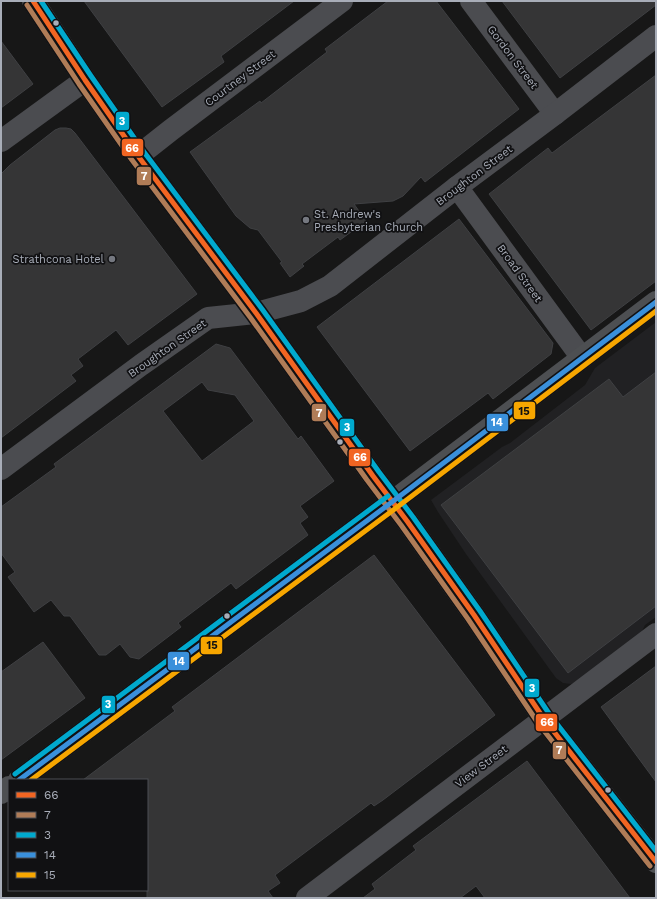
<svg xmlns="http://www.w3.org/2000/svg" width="657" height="899" viewBox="0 0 657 899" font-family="'Work Sans',sans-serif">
<rect width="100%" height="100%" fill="#171717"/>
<path fill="#212123" d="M656 322V617L645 625 640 635 579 681 571 684 563 683 556 678 466 554 438 512 431 500 502 447 510 443 585 385 595 368Z"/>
<g fill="#353536" stroke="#3f4043" fill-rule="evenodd">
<path d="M84 1H294L221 56 224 62 162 107Z"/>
<path d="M388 1H436L519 109 425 182 421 177 403 196 393 201 354 204 366 221 340 240 338 237 302 264 304 266 290 277 280 263 282 262 258 230 250 228 236 216 190 152 260 101 261 103 327 52 325 49Z"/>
<path d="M502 1H656V5L560 78Z"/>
<path d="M1 41 33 84 1 108Z"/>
<path d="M656 75V281L591 330 489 194 548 148 552 153Z"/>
<path d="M60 128H66L71 129 75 133 197 294 128 345 116 330 78 359 83 366 71 375 76 381 1 438V174L10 165 55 130Z"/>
<path d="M459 219 553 343 551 354 493 399 488 393 410 451 317 327Z"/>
<path d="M216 344 230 348 298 439 301 436 334 481 300 506 308 517 300 523 308 535 236 589 231 583 178 623 181 627 139 659 130 657 120 644 106 655H99L70 616H64L51 600 34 612 8 577 15 572 1 553V507L56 467 54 464ZM202 382 208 390 235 395 254 421 202 461 163 411Z"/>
<path d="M656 372V606L568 673 441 505 609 379 623 397Z"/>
<path d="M374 555 495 715 383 800 374 806 371 803 275 875 280 883 268 891 273 898H147V780H83L175 711 172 707Z"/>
<path d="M43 642 85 698 1 760V672Z"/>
<path d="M656 666V782L601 707Z"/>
<path d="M527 761 630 898H485L476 886 460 898H363L375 889 372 884 416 850 413 846Z"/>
</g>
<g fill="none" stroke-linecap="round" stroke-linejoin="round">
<g stroke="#4b4c50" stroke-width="22">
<path d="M471 1 555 114"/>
<path d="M1 141 85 80"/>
<path d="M138 156 171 130 342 1"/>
<path d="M457 187 582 358"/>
<path d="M1 469 141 365 208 318 256 313 301 301 330 286 457 187 555 114 656 36"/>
<path d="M307 898 656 634"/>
</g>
<g stroke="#4d4f52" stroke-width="22">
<path d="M33 1 85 80 138 156 256 313 373 476 407 521 474 615 544 719 656 862"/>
<path d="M19 780 392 502 656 302"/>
<path d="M1 793 9 787"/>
</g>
<defs>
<path id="bus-1" d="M33 1 85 80 138 156 256 313 373 476 407 521 474 615 544 719 656 862"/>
<path id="bus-2" d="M27 5 79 84 132 160 250 317 367 480 401 525 468 619 538 723 650 866"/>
<g id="bus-3">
<path d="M41 1 91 76 144 152 262 309 379 472 413 517 480 611 550 715 656 851"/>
<path d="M15 774 388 496"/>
</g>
<path id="bus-4" d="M19 780 392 502 656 302"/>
<path id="bus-5" d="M31 780 396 508 656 311"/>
</defs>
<use href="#bus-1" stroke="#111113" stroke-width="8"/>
<use href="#bus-2" stroke="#111113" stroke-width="8"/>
<use href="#bus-3" stroke="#111113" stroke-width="8"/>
<use href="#bus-4" stroke="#111113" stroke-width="8"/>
<use href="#bus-5" stroke="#111113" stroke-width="8"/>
<use href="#bus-1" stroke="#f26522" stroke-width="5"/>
<use href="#bus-2" stroke="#b07c57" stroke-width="5"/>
<use href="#bus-3" stroke="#00a9ce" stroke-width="5"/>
<use href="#bus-4" stroke="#3a90db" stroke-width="5"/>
<use href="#bus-5" stroke="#f7a600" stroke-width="5"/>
</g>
<g fill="#a8adb8" stroke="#111113" stroke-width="1.5">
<circle cx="56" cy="23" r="3.5"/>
<circle cx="340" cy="442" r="3.5"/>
<circle cx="227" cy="616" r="3.5"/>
<circle cx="608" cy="790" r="3.5"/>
</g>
<g fill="#757880" stroke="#111113" stroke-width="1.5">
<circle cx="306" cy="220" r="4"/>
<circle cx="112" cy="259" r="4"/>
</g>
<g text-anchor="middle" stroke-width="3.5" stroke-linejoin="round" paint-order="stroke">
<g font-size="11" fill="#a8adb8" stroke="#111113">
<text transform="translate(513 57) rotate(53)" y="4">Gordon Street</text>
<text transform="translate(240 78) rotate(-37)" y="4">Courtney Street</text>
<text transform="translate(474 175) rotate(-37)" y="4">Broughton Street</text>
<text transform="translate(520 273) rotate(54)" y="4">Broad Street</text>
<text transform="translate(167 348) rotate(-35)" y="4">Broughton Street</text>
<text transform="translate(481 766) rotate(-37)" y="4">View Street</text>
</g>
<g font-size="11" fill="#a8adb8" stroke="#111113" text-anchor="start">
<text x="314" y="218">St. Andrew's<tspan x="314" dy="13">Presbyterian Church</tspan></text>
<text x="104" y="263" text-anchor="end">Strathcona Hotel</text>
</g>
</g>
<g stroke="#111113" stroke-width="1.5">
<rect x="115" y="111" width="15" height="20" rx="4" fill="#00a9ce"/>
<rect x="121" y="138" width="23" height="19" rx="4" fill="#f26522"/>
<rect x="136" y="166" width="16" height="20" rx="4" fill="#b07c57"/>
<rect x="513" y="401" width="23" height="19" rx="4" fill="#f7a600"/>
<rect x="311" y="403" width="16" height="19" rx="4" fill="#b07c57"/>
<rect x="486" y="413" width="23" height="19" rx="4" fill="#3a90db"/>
<rect x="339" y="418" width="16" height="19" rx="4" fill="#00a9ce"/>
<rect x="348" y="448" width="23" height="19" rx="4" fill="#f26522"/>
<rect x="200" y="636" width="23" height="19" rx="4" fill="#f7a600"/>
<rect x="167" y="651" width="23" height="20" rx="4" fill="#3a90db"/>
<rect x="524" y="678" width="16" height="20" rx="4" fill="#00a9ce"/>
<rect x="101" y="695" width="15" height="19" rx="4" fill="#00a9ce"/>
<rect x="535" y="713" width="23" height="19" rx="4" fill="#f26522"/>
<rect x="552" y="741" width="15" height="19" rx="4" fill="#b07c57"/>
</g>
<g font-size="11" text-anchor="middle" font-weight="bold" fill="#fff">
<text x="122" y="125">3</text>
<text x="132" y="152">66</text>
<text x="144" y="180">7</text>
<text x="319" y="417">7</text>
<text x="497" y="426">14</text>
<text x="347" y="431">3</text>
<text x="360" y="461">66</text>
<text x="179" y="665">14</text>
<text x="532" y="692">3</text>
<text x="108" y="708">3</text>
<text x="547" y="726">66</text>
<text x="559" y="754">7</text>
</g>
<g font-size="11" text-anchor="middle" font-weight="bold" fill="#111">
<text x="524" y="415">15</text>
<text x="212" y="649">15</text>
</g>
<rect width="657" height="899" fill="none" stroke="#a8adb8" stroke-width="4"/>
<rect x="8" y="779" width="140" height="112" fill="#111113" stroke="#4d4f55"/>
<rect x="16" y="792" width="20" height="6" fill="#f26522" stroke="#4d4f55"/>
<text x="44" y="799" font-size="12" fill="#a8adb8">66</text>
<rect x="16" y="812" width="20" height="6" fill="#b07c57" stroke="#4d4f55"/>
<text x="44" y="819" font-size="12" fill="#a8adb8">7</text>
<rect x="16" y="832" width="20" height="6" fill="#00a9ce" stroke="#4d4f55"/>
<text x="44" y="839" font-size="12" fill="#a8adb8">3</text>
<rect x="16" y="852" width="20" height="6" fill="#3a90db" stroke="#4d4f55"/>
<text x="44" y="859" font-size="12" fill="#a8adb8">14</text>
<rect x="16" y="872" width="20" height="6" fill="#f7a600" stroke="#4d4f55"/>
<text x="44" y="879" font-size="12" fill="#a8adb8">15</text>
</svg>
